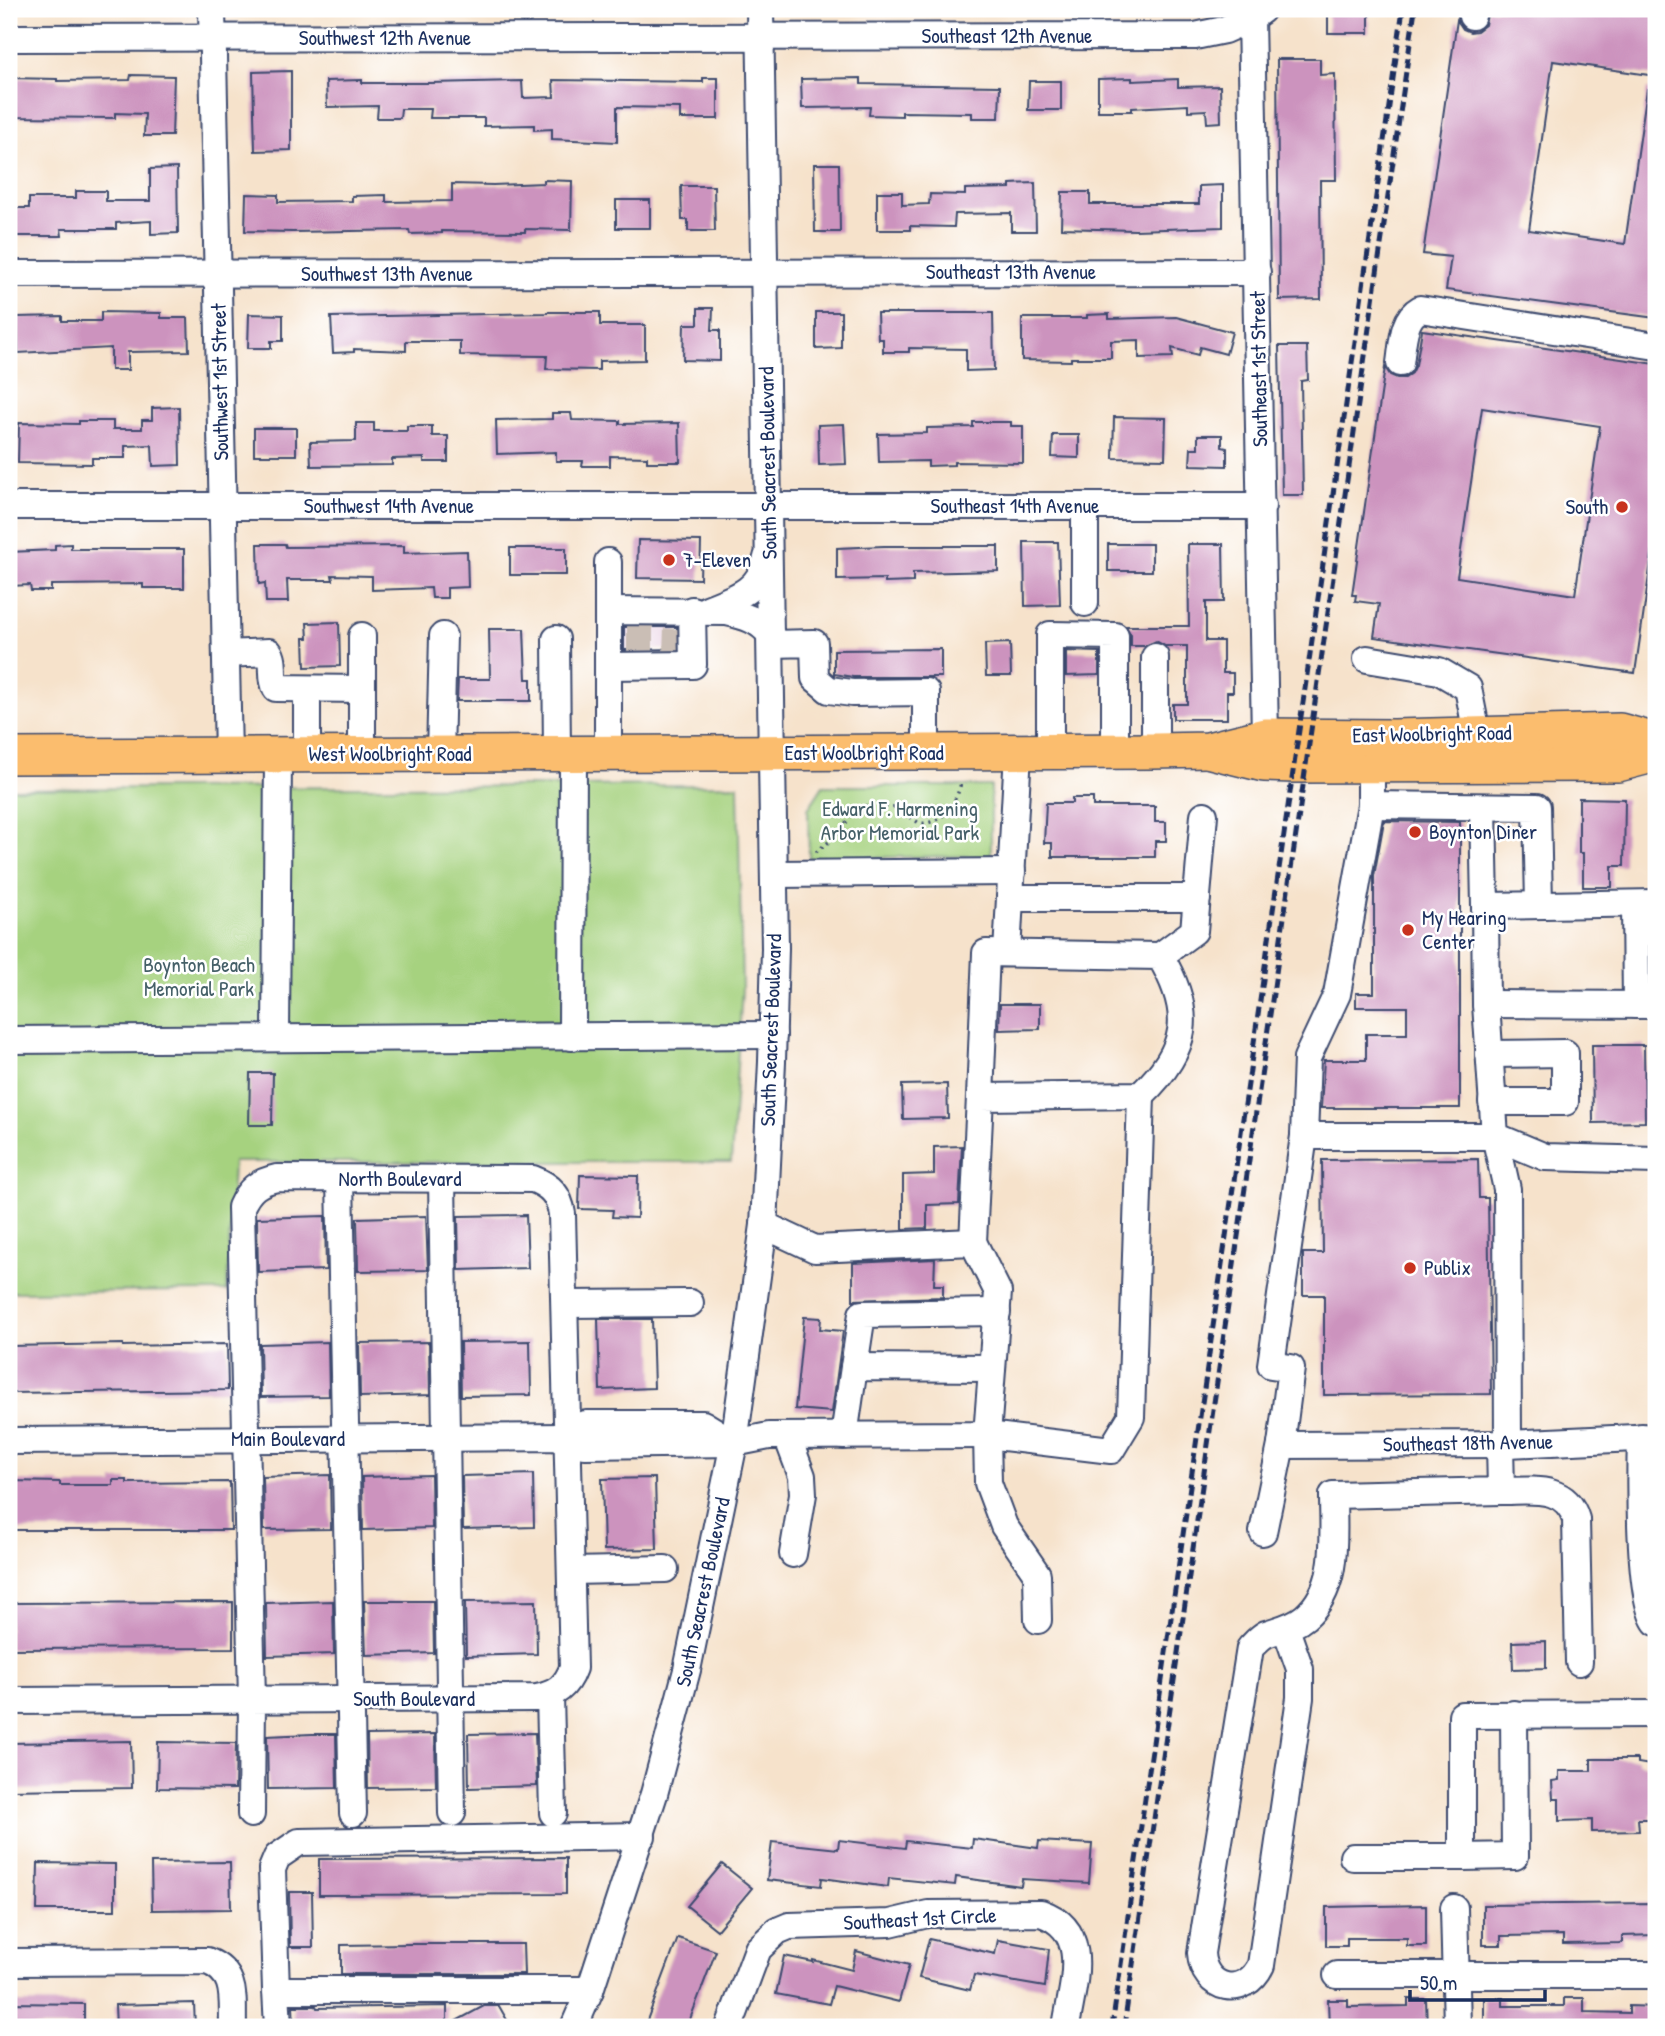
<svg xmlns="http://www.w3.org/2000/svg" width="1665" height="2036" viewBox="0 0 1665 2036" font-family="'Patrick Hand',sans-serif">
<rect width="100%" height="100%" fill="#fff"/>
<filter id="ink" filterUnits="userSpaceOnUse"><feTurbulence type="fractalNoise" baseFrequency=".0143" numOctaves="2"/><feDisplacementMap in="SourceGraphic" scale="14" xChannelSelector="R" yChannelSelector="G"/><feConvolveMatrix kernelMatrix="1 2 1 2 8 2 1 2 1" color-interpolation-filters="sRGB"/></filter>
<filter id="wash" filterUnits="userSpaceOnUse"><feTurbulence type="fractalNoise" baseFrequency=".00686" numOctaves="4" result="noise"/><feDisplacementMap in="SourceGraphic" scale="28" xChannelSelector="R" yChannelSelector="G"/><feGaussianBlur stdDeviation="1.57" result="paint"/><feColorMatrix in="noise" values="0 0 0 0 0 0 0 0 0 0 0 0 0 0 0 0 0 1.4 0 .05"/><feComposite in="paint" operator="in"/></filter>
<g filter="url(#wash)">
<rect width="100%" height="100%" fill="#f6e2cb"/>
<g fill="#a6d27f" stroke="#60806e" stroke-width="2">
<path d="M738 785 742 989 731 1162H233L227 1291 9 1292V789Z"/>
<path d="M823 786H991V856L809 858 808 809Z"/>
</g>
<g id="blocks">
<g fill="#cc93be" fill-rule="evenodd">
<rect x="1328" y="9" width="41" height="24"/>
<path d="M1488 9H1656V76L1553 61 1529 230 1625 244 1647 89 1656 90V318L1446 290 1451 257 1423 254 1457 20 1463 29 1470 32 1477 31 1485 25Z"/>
<path d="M1277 59H1320V75L1335 74 1336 180H1320L1321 299 1279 300Z"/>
<path d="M291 71V150L255 151 253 72Z"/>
<path d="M131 75 174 76 172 136H144L145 114 115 113V118L9 117V78L57 79V81L130 80Z"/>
<path d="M703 78H718V119H680V108L617 107V142L552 139V129L534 130V125L484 126V118H430L431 109H401L400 118H377L378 106 327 107 326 81 362 80V83H431L522 81 523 98 554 97 553 80 703 82Z"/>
<path d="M861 78V84L1000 86 999 118H972V113L902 112V116L869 115 870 107 802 108 801 79Z"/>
<path d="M1132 78V81L1178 79V87L1220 86 1221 122 1207 123 1206 110 1188 111V105L1132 108V111H1098V79Z"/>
<path d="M1029 81H1061V110H1028Z"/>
<path d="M814 164H839L840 232H815Z"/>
<path d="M177 168 178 233 151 234V221L116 223V229H61L62 236H9V208H29V198H76V191H106V201H150V169Z"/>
<path d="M544 180 572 181 571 230 525 229V232L442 231V233L410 234 409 230 292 232 245 231 246 194 278 195V202L352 201V196L386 195V202L452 201V184L493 185 544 183Z"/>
<path d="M1035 183 1036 231H1011V213L955 214 954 227 910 226V230H877V192H902V205L929 204 930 194 965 195V189L1010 188V184Z"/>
<path d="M1223 185V227L1135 230 1061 228 1062 192H1090V204H1199V186Z"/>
<path d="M681 186H714L715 231H688V220H682Z"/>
<rect x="616" y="200" width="34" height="28"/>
<path d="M698 308H713L712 330H720V361L683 360 684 324H698Z"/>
<path d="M101 312 161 313V318H188L189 351 128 352V370H111V348L18 353 17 317 62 316V321H101Z"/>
<path d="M547 312H600V325H645V360L599 361V370L546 369 547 356 460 355V341H406V351L354 349V352L333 353 331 317 547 313Z"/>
<path d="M816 312H841V348L816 349Z"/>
<path d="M877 313H993L994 370 966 371V349L909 348V352H883V339H878Z"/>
<path d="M249 314 283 315V341H271V348H248Z"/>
<path d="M1109 314V319L1176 317 1232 332 1226 354 1200 347 1198 355 1172 348 1173 357 1139 358V340L1111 341V358H1071V361L1022 360V318H1087V315Z"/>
<path d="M1422 330 1656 364V527L1635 673 1374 637 1379 604 1355 601 1356 595H1352L1385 367 1390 375 1397 378H1405L1412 373 1416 365ZM1482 408 1600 426 1575 595 1457 577Z"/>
<path d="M1279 346H1307L1308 380 1301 381 1303 495H1282Z"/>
<path d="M179 407 180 465 153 466 152 445 125 446V458H92V464L18 463 19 423 79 424V421H113V429H142V420H152V408Z"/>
<path d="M552 413H571L572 420 620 421V424L679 423 680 462H647V457L610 456V466H582L583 461H556V452L497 454 496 420 552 419Z"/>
<path d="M1114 417 1166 418 1165 459 1113 458Z"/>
<path d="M973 422H1011V426H1023V463L954 462V465L928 466V461L879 462 878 434 927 433V428L973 427Z"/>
<path d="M356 423H374V431H407V426H432V436H448V462H424V458L392 459V465L311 466 310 442 356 441Z"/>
<path d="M844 424 846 464 819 465 818 425Z"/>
<rect x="254" y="428" width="42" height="27"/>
<path d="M1053 435H1079V458L1052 457Z"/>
<path d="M1198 435H1222V447L1227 448V466L1190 465 1191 448H1198Z"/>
<path d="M638 540 701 541 700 579 637 578Z"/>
<path d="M1024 542H1058L1060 605 1025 606Z"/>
<path d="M71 544V549H184V588H143V584L51 585V591H31L30 585 9 586V552L55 550V545Z"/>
<path d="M258 544H285L286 547 404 546V553L467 551 468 587 447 588V598H432L431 588 372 590V576L332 575 333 580H287L288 602H266L265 583 259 584Z"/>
<rect x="1108" y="544" width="44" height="27"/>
<path d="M1188 544H1223L1224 602H1206V641H1223V673H1233V692H1227V719H1173V704H1187V646H1165L1156 641 1145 646H1131V635L1126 626H1189Z"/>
<path d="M884 546H998V571L913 573V582L885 583V579L837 580V548Z"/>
<rect x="510" y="548" width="56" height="27"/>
<path d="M339 622 340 666 305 667 304 638H308L307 623Z"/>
<path d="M624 627H677V649L624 650Z"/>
<path d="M489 629H524L526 679H531V701H457L458 679H490Z"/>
<path d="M1010 643 1011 676H986L985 644Z"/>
<path d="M941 649V677H853L834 674V650Z"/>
<path d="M1066 651 1099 652V675L1066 676Z"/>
<path d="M1072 798H1093V806H1155V822H1166V841H1155V857H1052V843H1044L1046 803H1072Z"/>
<path d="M1579 798 1625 799 1624 866H1612V887H1583V853H1579Z"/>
<path d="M1384 821 1460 822V1108H1321L1324 1060H1366V1034H1407V1007H1356V993H1374V876Z"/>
<path d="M1000 1004H1040V1029L999 1030Z"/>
<path d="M1592 1045H1644L1645 1122 1593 1123Z"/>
<path d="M250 1073H273L272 1125H249Z"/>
<path d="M947 1084 948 1118 903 1119 902 1085Z"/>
<path d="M962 1146 959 1204 927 1205V1228L903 1229V1175L934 1174V1147Z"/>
<path d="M1478 1159 1479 1198H1488L1491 1394 1324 1395V1295H1303V1253H1323L1322 1160Z"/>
<path d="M580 1175 638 1176 637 1218 612 1217 613 1210 579 1209Z"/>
<path d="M526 1215 528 1268 459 1270 458 1216Z"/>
<path d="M325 1216 326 1270 258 1272 257 1218Z"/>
<path d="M426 1216 428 1270 358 1271 357 1218Z"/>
<path d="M935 1259 934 1285H943V1297L853 1300V1263Z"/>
<path d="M804 1317 821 1318 820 1329 843 1331 832 1412 795 1409Z"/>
<path d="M598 1319H652L654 1388 600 1390Z"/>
<path d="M530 1341 531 1395 461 1396 460 1342Z"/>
<path d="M328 1342 329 1396 261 1397 260 1344Z"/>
<path d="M429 1342 430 1395 360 1397 359 1343Z"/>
<path d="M123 1344V1346L227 1344 228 1390 9 1393V1346Z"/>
<path d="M533 1474 534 1527 463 1529 462 1476Z"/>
<path d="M330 1475 331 1529 264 1530 263 1477Z"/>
<path d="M431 1475 432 1528 363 1530 362 1477Z"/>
<path d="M655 1478 657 1549 604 1550 602 1479Z"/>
<path d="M113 1480H127V1483L230 1482 231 1530H9L10 1481 60 1482V1485H113Z"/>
<path d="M333 1601 334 1654 267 1656 266 1603Z"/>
<path d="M364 1601H433L434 1653 366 1655Z"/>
<path d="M536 1601 537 1654 466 1656 465 1602Z"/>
<path d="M233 1602V1648L9 1649V1603Z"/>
<path d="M1546 1641V1668L1513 1669 1512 1642Z"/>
<path d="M535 1733 537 1786 469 1788 468 1734Z"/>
<path d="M312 1734H336L337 1788 268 1789 267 1736Z"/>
<path d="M435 1734 436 1787 368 1788 367 1735Z"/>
<path d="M131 1741 132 1788 9 1790V1743Z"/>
<path d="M158 1742 236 1743 235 1789 157 1788Z"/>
<path d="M1591 1759H1638V1763L1656 1766V1814H1651V1819H1638L1639 1831 1592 1832V1820L1559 1821V1799H1553L1552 1781 1559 1780V1771H1591Z"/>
<path d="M973 1839 1038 1848 1039 1841 1092 1844 1089 1883 1022 1879 1021 1886 956 1877 955 1885 889 1878 888 1887 822 1878 821 1886 767 1880 772 1842 838 1849 839 1840 905 1848 906 1841 972 1848Z"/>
<path d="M566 1858V1894L319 1895V1859Z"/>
<path d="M230 1862 231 1909 152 1910 151 1863Z"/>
<path d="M38 1863 115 1864V1910H37Z"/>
<path d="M722 1864 752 1888 717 1930 687 1906Z"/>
<path d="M289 1892H312L313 1947H290Z"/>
<path d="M1656 1903V1935L1622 1936V1943L1563 1944V1935L1501 1936V1945H1483V1905Z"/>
<path d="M1426 1905V1946H1407V1938H1347V1946H1326V1907Z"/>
<path d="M678 1938 716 1951 687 2027H658L646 2023Z"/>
<path d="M929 1939 995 1954 998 1940 1049 1949 1045 1987 974 1975 970 1990 919 1978Z"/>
<path d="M409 1944H523L524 1974H341V1945Z"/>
<path d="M856 1951 909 1965 899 2002 834 1986 829 2004 776 1994 784 1956 813 1962V1960L852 1970Z"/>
<path d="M1484 1998H1503V2006H1564V1998H1584V2012L1629 2013V2006L1656 2007V2027H1484Z"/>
<path d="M1408 1999H1426L1427 2027H1329L1328 2000H1348V2007L1408 2006Z"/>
<path d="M9 2003 84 2004V2027H9Z"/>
<path d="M194 2003 195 2027H116L115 2005Z"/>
<path d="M293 2006H316L317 2008 447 2006V2026L484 2006H499L511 2027H294Z"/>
</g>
</g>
</g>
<g filter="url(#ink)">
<use href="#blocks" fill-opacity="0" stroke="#3c4a6e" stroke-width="2"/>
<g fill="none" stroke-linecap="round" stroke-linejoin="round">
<g stroke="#cabeb5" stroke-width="26" stroke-dasharray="26 13" stroke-linecap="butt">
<path d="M640 626V655"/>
<path d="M676 655 677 626"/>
</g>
<defs>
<g id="minor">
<path d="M212 9 228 755"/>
<path d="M1262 10 1251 18 1265 736"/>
<path d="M1472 16 1473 9"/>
<path d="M9 38 1195 36 1224 30 1251 18"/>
<path d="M9 274 1257 272"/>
<path d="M1400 363C1403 344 1402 319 1420 309L1656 346"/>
<path d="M9 506H1262"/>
<path d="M1085 506V603"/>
<path d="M608 562V611"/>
<path d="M707 609C735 598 760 591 767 558"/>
<path d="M362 636V755"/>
<path d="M556 639 557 754"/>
<path d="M771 644 814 643 815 678 829 690 852 693 926 692V752"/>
<path d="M226 654 269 652C276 662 270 677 276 688L362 689"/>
<path d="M1155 657V751"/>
<path d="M1367 659 1439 671 1468 688 1477 734"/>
<path d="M608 666 693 665 692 610"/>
<path d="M307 689V755"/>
<path d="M1050 752V635L1115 636V752"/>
<path d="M440 754 443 636"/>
<path d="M608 754V611L727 612C745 616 759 620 771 635"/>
<path d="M1371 764V805L1537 807 1539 905"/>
<path d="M1371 805 1337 994 1307 1058 1304 1136H1495L1507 1189 1508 1444"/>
<path d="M1483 807 1485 906 1656 903"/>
<path d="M774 874 1012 872"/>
<path d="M1010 898H1197"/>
<path d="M1635 904 1636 1005"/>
<path d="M1485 906 1486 1004 1495 1136 1545 1157 1656 1160"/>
<path d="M1007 953 1018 752"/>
<path d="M1160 956 1194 931 1204 815"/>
<path d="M1486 1004 1656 1005"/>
<path d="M276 1037 278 755"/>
<path d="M572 1037 573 754"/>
<path d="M9 1040 773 1035"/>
<path d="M1489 1054 1565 1053V1102H1492"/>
<path d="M340 1179 353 1813"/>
<path d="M442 1179 452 1813"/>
<path d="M973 1242 980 1097 1141 1095C1189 1049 1194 1013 1160 956L986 953 980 1097"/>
<path d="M565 1304 690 1303"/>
<path d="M854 1367 862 1314 997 1312"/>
<path d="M787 1436 802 1476 803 1494 793 1554"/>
<path d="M844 1436 854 1367 992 1368"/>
<path d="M568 1437 586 1424H703L734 1443"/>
<path d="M1641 1437C1640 1471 1638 1600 1656 1622"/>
<path d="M9 1441 568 1437 585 1445 734 1443 769 1436 987 1435 998 1292 973 1242 815 1249 764 1225"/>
<path d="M1281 1445 1508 1444 1656 1437"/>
<path d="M1501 1491C1530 1491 1566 1484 1576 1519L1579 1662"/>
<path d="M1263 1532 1281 1445 1291 1368 1271 1365 1304 1136"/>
<path d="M571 1571 665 1569"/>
<path d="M1038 1620 1037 1574 1004 1526 988 1483 987 1435 1111 1450 1131 1417 1141 1095"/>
<path d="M1286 1629 1300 1669V1698L1261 1965C1245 1999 1203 1991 1201 1953L1250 1648C1255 1643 1260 1637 1266 1634 1280 1629 1293 1627 1305 1617 1340 1587 1333 1536 1333 1495L1501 1491 1500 1444"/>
<path d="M550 1696 553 1813"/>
<path d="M9 1701C185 1700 361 1699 537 1698 556 1694 566 1687 573 1668L562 1214C559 1195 551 1186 533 1179L277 1178C258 1182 249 1189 241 1207L252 1700 251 1814"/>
<path d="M1353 1857H1462V1715L1656 1714"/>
<path d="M1462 1857 1515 1856 1514 1714"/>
<path d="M1454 1908 1457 2027"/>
<path d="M9 1962 207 1961C238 1973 232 1999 233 2027"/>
<path d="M1337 1975H1656"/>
<path d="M276 1990 272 1869 277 1857 299 1842 642 1836"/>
<path d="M278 2027 276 1990H590"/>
<path d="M574 2027 590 1990 654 1794 687 1670 734 1443 764 1225 772 1062 775 948 760 9"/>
<path d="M729 2027 758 1949 777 1931 789 1926 890 1923 928 1914 1041 1913C1093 1931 1072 1986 1066 2027"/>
</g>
<g id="major">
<path d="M1211 751 1264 764 1294 765 1618 764 1656 754"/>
<path d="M9 756 1155 751 1208 750 1265 736 1394 737 1620 731 1656 741"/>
</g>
</defs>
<use href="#minor" stroke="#3c4a6e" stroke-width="30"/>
<use href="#major" stroke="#3c4a6e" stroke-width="38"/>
<path stroke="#3c4a6e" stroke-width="3.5" stroke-dasharray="2 5" stroke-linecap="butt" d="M816 852 840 833 844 828 851 811 860 806 895 807 919 823C942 826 957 802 961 782"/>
<use href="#minor" stroke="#fff" stroke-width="26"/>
<use href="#major" stroke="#fbbd6e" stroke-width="35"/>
<g stroke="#1b2f5e" stroke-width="5" stroke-dasharray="10 5" stroke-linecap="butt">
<path d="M1112 2027 1403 9"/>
<path d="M1124 2027 1415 9"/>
</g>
</g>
</g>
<g fill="#c8321e" stroke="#fff" stroke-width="2.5">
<circle cx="1622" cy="507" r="7"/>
<circle cx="669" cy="560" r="7"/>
<circle cx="1415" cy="832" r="7"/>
<circle cx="1408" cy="930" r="7"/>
<circle cx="1410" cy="1268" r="7"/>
</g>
<g text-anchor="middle" stroke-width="5" stroke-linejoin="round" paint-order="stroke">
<g font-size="21" fill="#1b2f5e" stroke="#fff">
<text x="1007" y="43">Southeast 12th Avenue</text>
<text x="385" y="45">Southwest 12th Avenue</text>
<text x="1011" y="279">Southeast 13th Avenue</text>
<text x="387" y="281">Southwest 13th Avenue</text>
<text transform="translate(1259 369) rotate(-91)" y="7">Southeast 1st Street</text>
<text transform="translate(220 382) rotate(-91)" y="7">Southwest 1st Street</text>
<text transform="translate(768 463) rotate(-91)" y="7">South Seacrest Boulevard</text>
<text x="389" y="513">Southwest 14th Avenue</text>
<text x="1015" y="513">Southeast 14th Avenue</text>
<text transform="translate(1432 734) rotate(-1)" y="7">East Woolbright Road</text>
<text x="864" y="760">East Woolbright Road</text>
<text x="390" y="761">West Woolbright Road</text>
<text transform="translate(771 1030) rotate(-88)" y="7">South Seacrest Boulevard</text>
<text x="400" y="1186">North Boulevard</text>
<text x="288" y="1446">Main Boulevard</text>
<text transform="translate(1468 1443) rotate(-1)" y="7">Southeast 18th Avenue</text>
<text transform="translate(703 1592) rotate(-78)" y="7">South Seacrest Boulevard</text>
<text x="414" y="1706">South Boulevard</text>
<text transform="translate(920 1919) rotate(-3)" y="7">Southeast 1st Circle</text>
</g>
<g font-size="21" fill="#1b2f5e" stroke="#fff" text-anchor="start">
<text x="1608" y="514" text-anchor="end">South</text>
<text x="683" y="567">7-Eleven</text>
<text x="1429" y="839">Boynton Diner</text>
<text x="1422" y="925">My Hearing<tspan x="1422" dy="24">Center</tspan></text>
<text x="1424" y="1275">Publix</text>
</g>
<g font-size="21" fill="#456068" stroke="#fff">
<text x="900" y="816">Edward F. Harmening<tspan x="900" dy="24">Arbor Memorial Park</tspan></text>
<text x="199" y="972">Boynton Beach<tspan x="199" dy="24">Memorial Park</tspan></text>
</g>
</g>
<rect width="1665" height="2036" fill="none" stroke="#fff" stroke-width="35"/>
<path d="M1410 1990v10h135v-10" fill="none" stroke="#1b2f5e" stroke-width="3.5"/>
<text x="1420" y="1990" font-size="21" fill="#1b2f5e" stroke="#ffffff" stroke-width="5" paint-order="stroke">50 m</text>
</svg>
